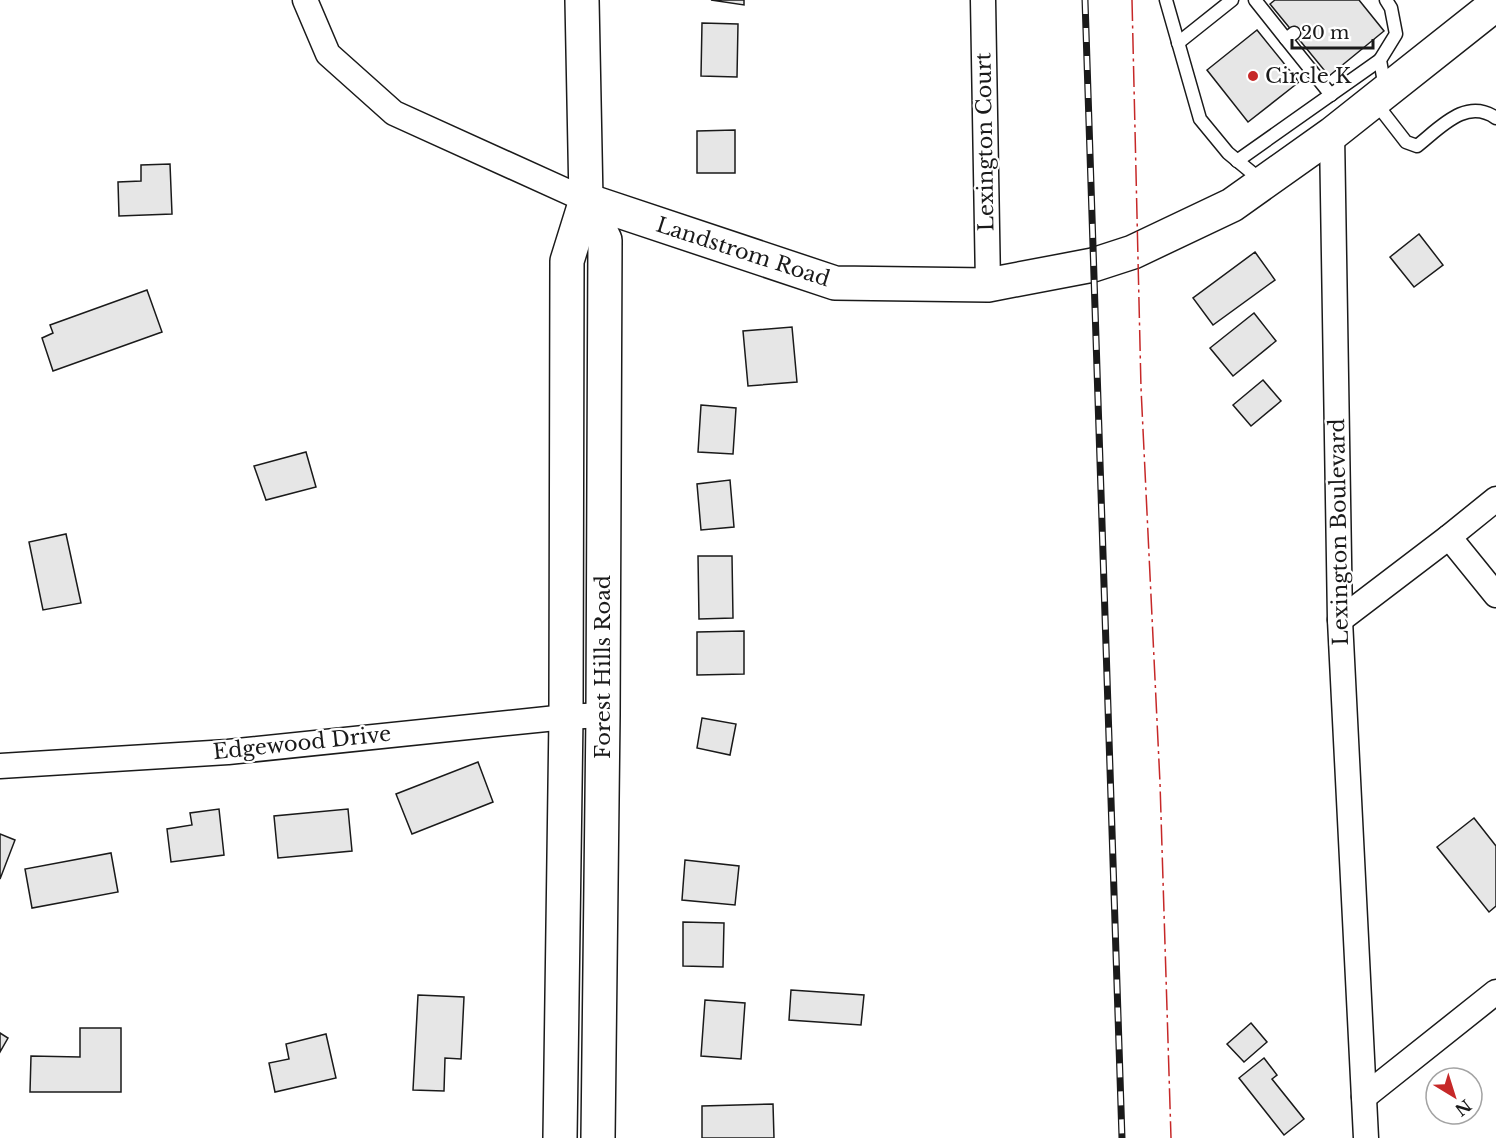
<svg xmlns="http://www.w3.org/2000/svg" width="1496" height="1138" viewBox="0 0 1496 1138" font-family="'Libre Baskerville',serif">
<rect width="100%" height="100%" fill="#fff"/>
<g fill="#e6e6e6" stroke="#1a1a1a" stroke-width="1.5">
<path d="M711 0H744V5Z"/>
<path d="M1275 0H1359L1384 31 1329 76 1270 4Z"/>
<path d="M702 23 738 24 737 77 701 76Z"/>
<path d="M1257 30 1299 82 1248 122 1207 70Z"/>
<path d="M735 130V173H697V131Z"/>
<path d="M170 164 172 214 119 216 118 182 141 181V165Z"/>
<path d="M1419 234 1443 265 1414 287 1390 257Z"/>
<path d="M1255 252 1275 280 1213 325 1193 298Z"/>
<path d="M147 290 162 332 53 371 42 338 53 333 50 325Z"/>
<path d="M1254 313 1276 341 1233 376 1210 348Z"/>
<path d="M792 327 797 382 748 386 743 331Z"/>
<path d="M1263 380 1281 401 1251 426 1233 405Z"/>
<path d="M701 405 736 408 733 454 698 452Z"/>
<path d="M306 452 316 487 266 500 254 466Z"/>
<path d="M730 480 734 527 701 530 697 484Z"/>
<path d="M66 534 81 603 43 610 29 542Z"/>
<path d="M698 556H732L733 618 699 619Z"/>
<path d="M744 631V674L697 675V632Z"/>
<path d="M702 718 736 724 730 755 697 748Z"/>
<path d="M478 762 493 802 412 834 396 794Z"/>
<path d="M219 809 224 855 171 862 167 829 192 825 190 813Z"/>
<path d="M348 809 352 851 278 858 274 816Z"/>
<path d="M1474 818 1496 846V906L1489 912 1437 847Z"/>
<path d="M0 834 15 840 0 879Z"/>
<path d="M111 853 118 892 32 908 25 869Z"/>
<path d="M685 860 739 866 735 905 682 900Z"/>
<path d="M683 922 724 923 723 967 683 966Z"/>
<path d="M791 990 864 995 861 1025 789 1020Z"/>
<path d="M418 995 464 997 461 1059 445 1058 444 1091 413 1090Z"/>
<path d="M705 1000 745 1003 741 1059 701 1056Z"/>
<path d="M1251 1023 1267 1042 1244 1062 1227 1044Z"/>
<path d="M80 1028H121V1092H30L31 1056 80 1057Z"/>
<path d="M0 1033 8 1038 0 1052Z"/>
<path d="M326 1034 336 1078 275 1092 269 1063 289 1059 286 1044Z"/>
<path d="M1264 1058 1277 1075 1272 1079 1304 1119 1284 1135 1239 1078Z"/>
<path d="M773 1104 774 1138H702V1106Z"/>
</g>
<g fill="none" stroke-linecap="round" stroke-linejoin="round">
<defs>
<g id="lane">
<path d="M1166 0 1200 119 1228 153 1262 181"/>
<path d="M1255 0 1286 39"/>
<path d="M1294 33 1286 39 1331 95"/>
<path d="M1178 43 1232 0"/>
<path d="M1385 88 1380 60 1396 34 1391 8 1386 0"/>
<path d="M1375 102 1406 142 1417 146C1440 128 1466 97 1496 118"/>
<path d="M1237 161 1380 60"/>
</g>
<g id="street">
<path d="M305 0 328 54 394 113 586 200"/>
<path d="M983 0 988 285"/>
<path d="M1332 134 1340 620 1366 1138"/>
<path d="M1449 537 1496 595"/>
<path d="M1340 620 1449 537 1496 499"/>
<path d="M0 766 228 752 566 717 603 715"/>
<path d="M1364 1097 1496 992"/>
</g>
<g id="secondary">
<path d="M586 200 835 283 988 285 1093 265 1133 252 1232 205 1332 134 1496 4"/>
<path d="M586 200 605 240 603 715 598 1138"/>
<path d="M560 1138 566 717 567 261 586 200 582 0"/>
</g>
</defs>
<use href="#lane" stroke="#1a1a1a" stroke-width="15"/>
<use href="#street" stroke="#1a1a1a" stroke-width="27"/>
<use href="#secondary" stroke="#1a1a1a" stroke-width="36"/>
<use href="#lane" stroke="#fff" stroke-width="12"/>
<use href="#street" stroke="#fff" stroke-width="24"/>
<use href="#secondary" stroke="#fff" stroke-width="33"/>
<defs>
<path id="rail" d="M1085 0 1122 1138"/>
</defs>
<use href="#rail" stroke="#1a1a1a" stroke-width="7"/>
<use href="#rail" stroke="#fff" stroke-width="4.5" stroke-dasharray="14" stroke-linecap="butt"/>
<path stroke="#c62828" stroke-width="1.5" stroke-dasharray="21 4.5 3 4.5" stroke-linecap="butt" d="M1132 0 1141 388 1160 783 1171 1138"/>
</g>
<circle fill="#c62828" stroke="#fff" stroke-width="2" cx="1253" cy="76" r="6"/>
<g text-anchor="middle" stroke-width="4.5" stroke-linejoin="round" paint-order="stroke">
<g font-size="21" fill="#1a1a1a" stroke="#fff" text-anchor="start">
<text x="1265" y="83">Circle K</text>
</g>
<g font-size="21" fill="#1a1a1a" stroke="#fff">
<text transform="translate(985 142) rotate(-91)" y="7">Lexington Court</text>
<text transform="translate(743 252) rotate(18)" y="7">Landstrom Road</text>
<text transform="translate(1339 532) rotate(-91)" y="7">Lexington Boulevard</text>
<text transform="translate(603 667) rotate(-90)" y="7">Forest Hills Road</text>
<text transform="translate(302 743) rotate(-6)" y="7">Edgewood Drive</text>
</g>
</g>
<g transform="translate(1454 1096) rotate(142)"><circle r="28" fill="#ffffff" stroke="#a3a3a3" stroke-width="1.5"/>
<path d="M0-4.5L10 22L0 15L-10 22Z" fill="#c62828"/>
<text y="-9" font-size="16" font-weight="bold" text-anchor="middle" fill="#1a1a1a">N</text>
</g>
<path d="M1292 39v9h81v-9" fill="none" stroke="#1a1a1a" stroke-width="3"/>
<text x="1301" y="39" font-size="18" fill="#1a1a1a" stroke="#ffffff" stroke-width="4.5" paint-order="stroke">20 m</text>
</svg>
